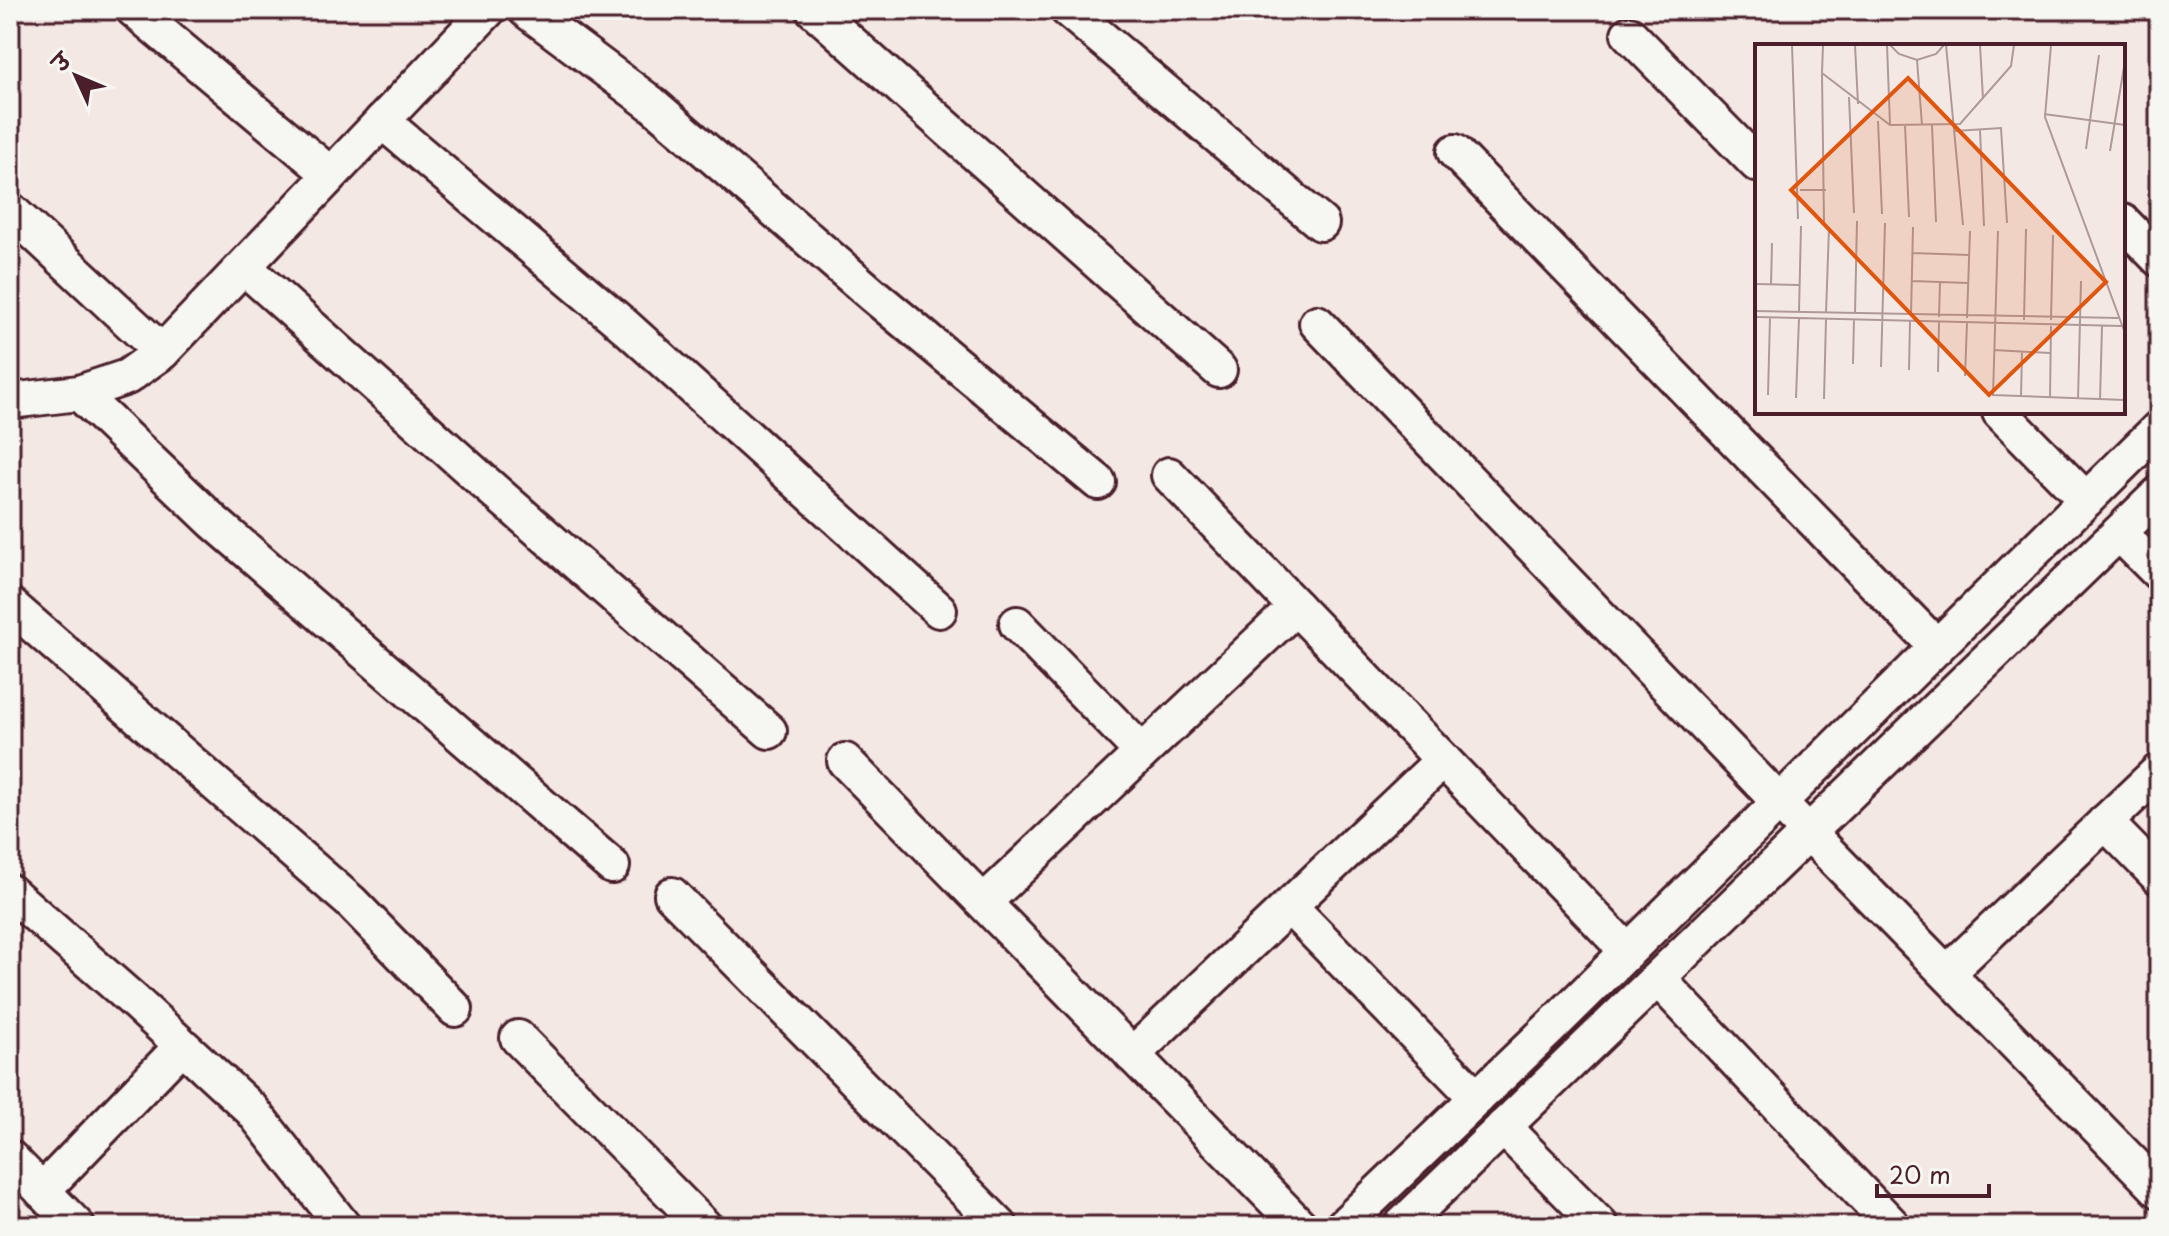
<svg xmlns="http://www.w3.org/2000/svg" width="2169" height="1236" viewBox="0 0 2169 1236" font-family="'Playpen Sans','Playpen Sans Deva',sans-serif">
<rect width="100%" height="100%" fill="#f3e8e4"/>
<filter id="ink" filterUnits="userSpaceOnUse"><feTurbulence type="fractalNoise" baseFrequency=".0125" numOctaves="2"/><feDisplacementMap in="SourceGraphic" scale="16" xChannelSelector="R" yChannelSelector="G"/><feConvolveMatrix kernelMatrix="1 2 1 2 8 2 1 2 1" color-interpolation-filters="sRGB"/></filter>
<g filter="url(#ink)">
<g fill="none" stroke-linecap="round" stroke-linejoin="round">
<defs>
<g id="minor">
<path d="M134 10 330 174"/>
<path d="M526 10 652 104 873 295 1098 482"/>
<path d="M814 10 1219 370"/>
<path d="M1068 10 1321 223"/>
<path d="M1629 34 1757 164"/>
<path d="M382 121 626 327 939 610"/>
<path d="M1455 152 1937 647"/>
<path d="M10 210 162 352"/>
<path d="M2123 222 2159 259"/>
<path d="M244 267 484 482 769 731"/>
<path d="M1317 323 1809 833 2159 1190"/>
<path d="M79 393 214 522 612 866"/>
<path d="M10 401 79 393 127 377 162 352 488 10"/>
<path d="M2000 412 2086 500"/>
<path d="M1169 475 1627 951"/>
<path d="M2119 533 2159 573"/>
<path d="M10 605 351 902 455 1009"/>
<path d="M1017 624 1142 752"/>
<path d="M845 761 1300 1226"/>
<path d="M2105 822 2159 877"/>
<path d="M10 892 133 1000 252 1110 343 1226"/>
<path d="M672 895 1000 1226"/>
<path d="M984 902 1296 607"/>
<path d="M1289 906 1477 1098"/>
<path d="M1947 973 2159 771"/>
<path d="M1658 979 1893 1226"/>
<path d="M518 1038 704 1226"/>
<path d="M1132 1055 1443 760"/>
<path d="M1503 1127 1601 1226"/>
<path d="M10 1158 77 1226"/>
<path d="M42 1191 182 1046"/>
<path d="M1343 1226 1548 1030 2159 428"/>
<path d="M1401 1226 2159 494"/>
</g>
</defs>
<use href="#minor" stroke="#4a1f2b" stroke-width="40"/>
<use href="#minor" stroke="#f6f6f2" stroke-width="34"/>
</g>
</g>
<g transform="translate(1755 44)">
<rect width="370" height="370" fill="#f3e8e4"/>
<path fill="none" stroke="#af989a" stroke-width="2" d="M37 1 43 175M68 1 67 29 135 81 205 80 256 22 259 1M100 1 103 60M132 1 135 81M135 1 144 10 162 16 181 10 189 1M191 1 208 181M225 1 228 55M296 1 290 73 370 289M162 16 167 81M67 30 69 178M94 53 99 169M289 70 370 81M123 77 127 170M150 81 154 173M177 81 181 178M225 86 229 182M200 87 246 84 252 179M331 105 344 11M355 107 370 17M45 146H71M243 187 238 351 370 356M158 209 214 211M157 237 213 239M0 240 44 241M16 241 17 199M0 267 364 274M44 268 46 182M71 269 74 184M100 270 102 177M156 272 158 183M0 273 367 282M184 273 185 238M212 274 215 187M269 276 271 185M296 276 298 191M239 306 295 309M98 320 99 275M126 323 130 179M154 326 155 277M183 328 184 278M210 332 212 279M13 351 15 273M266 353 267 307M41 354 44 274M295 354 296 282M69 355 71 275M323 355 326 237M345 356 347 282"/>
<path fill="#e0560e" fill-opacity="0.15" stroke="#e0560e" stroke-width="4" d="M153 34 351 238 234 351 36 146Z"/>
<rect width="370" height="370" fill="none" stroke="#4a1f2b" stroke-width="4"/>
</g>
<rect width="2169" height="1236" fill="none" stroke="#f6f6f2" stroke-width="40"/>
<rect x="20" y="20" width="2129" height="1196" fill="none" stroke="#4a1f2b" stroke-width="3" filter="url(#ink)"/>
<g transform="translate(76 76) rotate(314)" stroke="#f6f6f2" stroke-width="6" paint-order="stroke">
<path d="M0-6L14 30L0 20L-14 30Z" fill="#4a1f2b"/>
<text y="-12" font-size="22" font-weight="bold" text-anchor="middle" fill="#4a1f2b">उ</text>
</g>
<path d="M1877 1184v12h112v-12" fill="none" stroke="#4a1f2b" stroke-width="4"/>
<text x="1889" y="1184" font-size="24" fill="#4a1f2b" stroke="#f6f6f2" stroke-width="6" paint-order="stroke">20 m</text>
</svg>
